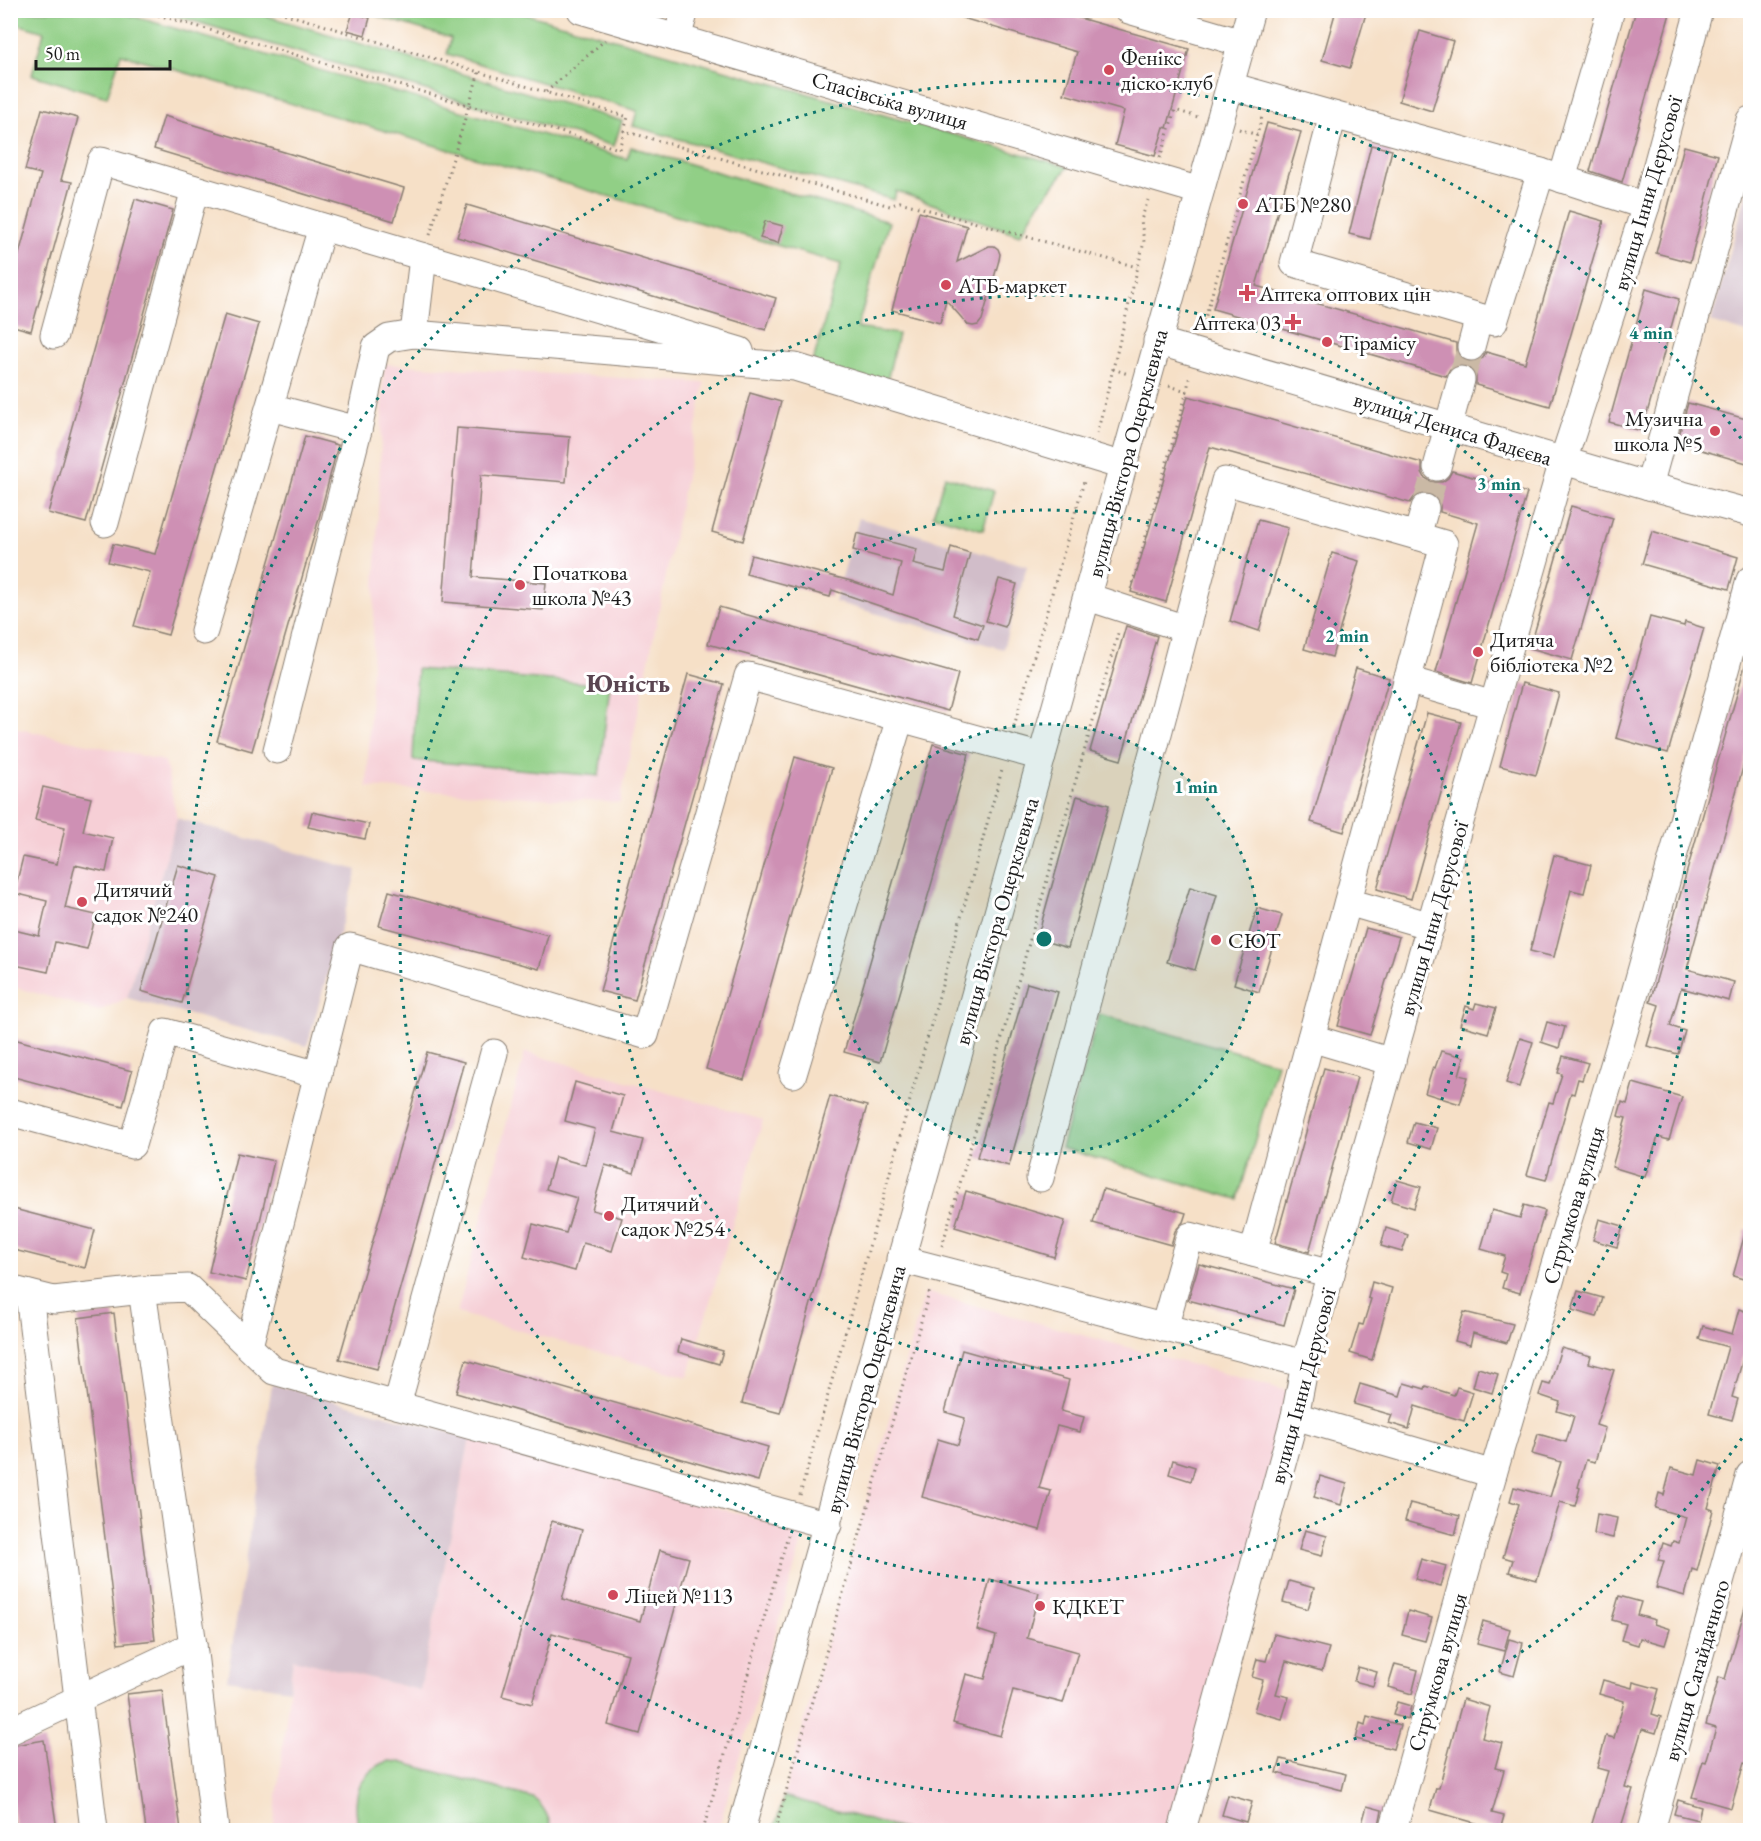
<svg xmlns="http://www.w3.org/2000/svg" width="1761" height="1841" viewBox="0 0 1761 1841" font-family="'EB Garamond',serif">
<rect width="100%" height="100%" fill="#fff"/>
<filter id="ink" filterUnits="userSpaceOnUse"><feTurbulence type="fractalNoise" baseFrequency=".0167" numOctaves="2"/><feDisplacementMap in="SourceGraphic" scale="12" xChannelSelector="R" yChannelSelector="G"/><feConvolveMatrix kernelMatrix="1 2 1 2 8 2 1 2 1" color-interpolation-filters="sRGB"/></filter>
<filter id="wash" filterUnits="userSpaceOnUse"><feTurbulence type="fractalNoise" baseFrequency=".008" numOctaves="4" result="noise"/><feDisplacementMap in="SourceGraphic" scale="24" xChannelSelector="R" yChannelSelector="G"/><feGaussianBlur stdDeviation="1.35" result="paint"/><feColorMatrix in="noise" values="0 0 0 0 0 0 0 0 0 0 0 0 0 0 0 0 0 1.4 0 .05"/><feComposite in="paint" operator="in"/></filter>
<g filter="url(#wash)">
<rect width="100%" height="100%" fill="#f6e0c7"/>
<g fill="#f6cfd6">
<path d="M384 364 705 383 620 803 367 787Z"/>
<path d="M10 727 165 761 177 818 127 998 99 1011 11 986Z"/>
<path d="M525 1052 763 1120 688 1377 457 1313Z"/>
<path d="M925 1292 1299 1394 1182 1830H774Z"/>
<path d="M470 1438 805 1532 718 1830H273L293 1659 420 1690Z"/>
</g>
<g fill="#d1bdc9">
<path d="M1750 180V334L1711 322Z"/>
<path d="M859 518 1027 566 1003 649 835 602Z"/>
<path d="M177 818 357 870 307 1046 127 998Z"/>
<path d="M272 1384 470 1438 420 1690 293 1659 289 1690 227 1680Z"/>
</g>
<g fill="#91cf86" stroke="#567651" stroke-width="1.5">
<path d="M18 11H115L627 159 631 147 889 222 857 328 898 334 884 394 810 372 841 264 121 54 107 97 32 75 44 32 14 23Z"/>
<path d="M160 11H250L622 121 614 146Z"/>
<path d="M360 11H515L1068 167 1039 204 1020 235 896 191 894 200 633 126 637 111 447 54 451 38Z"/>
<path d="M945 476 994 491 983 530 933 515Z"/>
<path d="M417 669 610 685 599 776 413 760Z"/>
<path d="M1099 1014 1277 1063 1238 1199 1061 1148Z"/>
<path d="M388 1761 400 1762 533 1798C543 1805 550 1818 551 1830H359C352 1799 356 1774 388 1761Z"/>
<path d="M784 1796 905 1830H774Z"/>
</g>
<g id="blocks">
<g fill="#ce90b4">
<path d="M950 10H1051L1189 49 1167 128 1164 127 1155 156 1115 145 1124 111 1064 94 1077 52 949 14Z"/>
<path d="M1336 10H1367L1350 68 1322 60Z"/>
<path d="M1636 10H1671L1622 182 1590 171Z"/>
<path d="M353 13 370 18 365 35 347 30Z"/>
<path d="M1420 31 1453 41 1432 111 1399 101Z"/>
<path d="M42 109 78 118 61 180 72 182 31 331 10 325V287L41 174 25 170Z"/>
<path d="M164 116 404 188 394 221 154 149Z"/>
<path d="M1267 123 1301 132 1256 286 1456 343V352L1460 358 1466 362H1476L1483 358 1486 352 1525 363 1569 211 1604 221 1550 406 1476 385V375L1472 369 1466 365H1456L1450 369 1446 376 1213 309Z"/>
<path d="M1371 145 1392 150 1370 239 1349 234Z"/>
<path d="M1684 146 1718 155 1690 262 1656 253Z"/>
<path d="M135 199 173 210 86 523 48 513Z"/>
<path d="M467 205 776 298 766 330 457 237Z"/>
<path d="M919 212 967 226 957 262 989 246H994L998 249 1000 254 999 260 982 320 978 325 973 326 968 325 946 300 940 323 892 310Z"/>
<path d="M765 221 783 226 778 243 760 238Z"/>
<path d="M1646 289 1679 299 1642 431 1609 422Z"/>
<path d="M225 314 259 324 168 635 134 626 150 572 108 562 113 544 155 554Z"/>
<path d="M750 393 781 402 743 541 712 532Z"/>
<path d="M1188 396 1422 463V472L1425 478 1432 482H1442L1448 478 1452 471 1527 493 1472 683 1436 672 1478 523 1440 512V505L1437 498 1429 493H1421L1415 496 1410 503 1210 447 1166 602 1131 592Z"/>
<path d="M1688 403 1750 420V464L1677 443Z"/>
<path d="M457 428 570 437 566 482 481 475 473 577 546 583 543 610 443 602Z"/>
<path d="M305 436 338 445 318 522 252 751 217 741Z"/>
<path d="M1571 506 1613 518 1572 660 1530 648Z"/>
<path d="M1258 520 1288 528 1259 631 1230 621Z"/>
<path d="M1652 531 1738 557 1729 589 1642 564Z"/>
<path d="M857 533 917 549 913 564 945 572 951 547 970 553 953 615 983 625 978 639 832 590 830 597 746 574 751 555 851 581 893 595 901 563 853 550Z"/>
<path d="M1332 553 1359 561 1332 657 1304 649Z"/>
<path d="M999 579 1017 584 1005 627 986 621Z"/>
<path d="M719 607 958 674 948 711 708 644Z"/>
<path d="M1650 617 1684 626 1685 622 1704 628 1668 753 1616 738Z"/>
<path d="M1126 626 1157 636 1121 760 1090 751Z"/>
<path d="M1746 662H1750V742L1687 969 1734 982 1729 1001 1681 988 1670 1026 1685 1031 1678 1054 1647 1046 1659 1005 1650 1002Z"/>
<path d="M1356 668 1389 678 1344 832 1311 822Z"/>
<path d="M688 674 724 684 635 1000 600 991Z"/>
<path d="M1522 683 1559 693 1536 775 1500 766Z"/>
<path d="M1427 713 1461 722 1411 899 1377 889Z"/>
<path d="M933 744 969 754 880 1062 844 1052Z"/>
<path d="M795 757 832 768 744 1080 706 1069Z"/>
<path d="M43 787 91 798 83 831 113 838 106 872 75 865 65 908 96 915 87 949 55 942 48 972 10 964V929L39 936 47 901 14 893 23 857 57 864 65 827 35 820Z"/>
<path d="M1077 796 1109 805 1068 948 1037 939Z"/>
<path d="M312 812 369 824 365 839 308 827Z"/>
<path d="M1554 855 1591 865 1584 893 1571 890 1554 957 1530 951Z"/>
<path d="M178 865 219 877 182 1003 141 991Z"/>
<path d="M1190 887 1217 895 1195 970 1167 962Z"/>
<path d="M389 891 548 935 539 969 379 926Z"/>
<path d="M1257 908 1282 915 1259 992 1234 984Z"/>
<path d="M1366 928 1399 937 1370 1035 1338 1026Z"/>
<path d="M1027 983 1058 992 1009 1166 977 1157Z"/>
<path d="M1476 1003 1496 1008 1488 1033 1460 1025 1466 1006 1474 1009Z"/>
<path d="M1547 1022 1565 1027 1559 1048 1541 1042Z"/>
<path d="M10 1038 132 1071 123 1106 10 1076Z"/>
<path d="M1520 1038 1533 1042 1519 1087 1506 1083Z"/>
<path d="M1441 1051 1464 1057 1459 1075 1468 1077 1460 1104 1425 1093 1433 1067 1435 1068Z"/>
<path d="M427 1052 464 1062 377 1369 339 1359Z"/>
<path d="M1563 1056 1588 1063 1582 1080 1578 1079 1574 1094 1571 1093 1546 1180 1527 1175 1549 1102 1553 1103 1562 1074 1558 1073Z"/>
<path d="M1324 1068 1357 1077 1309 1252 1275 1243Z"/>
<path d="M575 1082 623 1096 613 1132 643 1140 634 1173 605 1165 592 1210 622 1218 612 1251 583 1243 575 1271 524 1257 533 1224 566 1233 577 1198 546 1189 555 1157 585 1165 595 1129 565 1121Z"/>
<path d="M1633 1083 1682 1097 1669 1140 1658 1137 1645 1177 1612 1167 1626 1118 1618 1116 1622 1102 1627 1104Z"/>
<path d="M830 1096 867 1106 780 1413 742 1403Z"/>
<path d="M1414 1122 1437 1128 1431 1149 1408 1142Z"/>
<path d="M237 1153 274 1161 246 1281 209 1272Z"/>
<path d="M1397 1180 1421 1187 1414 1208 1391 1201Z"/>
<path d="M1103 1189 1186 1213 1183 1222 1175 1231 1171 1245 1093 1223Z"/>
<path d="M966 1191 1065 1221 1054 1257 955 1227Z"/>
<path d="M1524 1205 1545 1211 1520 1293 1502 1288 1506 1274 1500 1272 1505 1256 1481 1249 1492 1210 1520 1218Z"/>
<path d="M10 1208 95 1230 85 1268 10 1249Z"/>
<path d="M1599 1219 1623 1226 1617 1247 1593 1240Z"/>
<path d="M1386 1228 1408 1235 1402 1252 1381 1246Z"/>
<path d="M1746 1230H1750V1281L1733 1276Z"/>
<path d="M1199 1264 1294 1289 1284 1325 1188 1300Z"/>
<path d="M1372 1282 1392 1288 1372 1360 1350 1353 1359 1324 1363 1325 1371 1299 1368 1298Z"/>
<path d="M1578 1291 1603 1298 1597 1317 1572 1310Z"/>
<path d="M1739 1309 1750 1313V1350L1746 1349 1732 1397 1738 1399 1732 1420 1709 1414 1728 1347 1699 1339 1703 1326 1732 1334Z"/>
<path d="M1464 1312 1513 1324 1507 1343 1473 1333 1470 1345 1455 1341Z"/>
<path d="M114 1313 155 1640 118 1644 78 1318Z"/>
<path d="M681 1339 723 1351 719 1364 678 1352Z"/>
<path d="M1561 1348 1591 1356 1589 1363 1614 1370 1596 1425 1605 1428 1595 1462 1586 1460 1578 1487 1580 1488 1575 1506 1560 1502 1537 1580 1509 1572 1513 1560 1503 1557 1519 1504 1510 1501 1514 1487 1550 1497 1561 1462 1532 1454 1538 1434 1566 1442 1574 1416 1557 1411 1560 1402 1539 1395 1543 1383 1550 1385Z"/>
<path d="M962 1350 1069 1380 1061 1411 1084 1417 1080 1432 1057 1426 1039 1488 1051 1491 1040 1530 922 1497 938 1439 958 1445 965 1418 945 1412Z"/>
<path d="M466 1360 768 1447 758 1481 456 1393Z"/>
<path d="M1478 1368 1498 1374 1492 1393 1473 1387Z"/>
<path d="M1404 1383 1425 1389 1426 1386 1454 1395 1457 1387 1473 1392 1464 1421 1415 1406 1409 1429 1389 1423 1392 1415 1354 1404 1360 1384 1400 1396Z"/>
<path d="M1173 1460 1195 1467 1191 1481 1169 1474Z"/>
<path d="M1700 1460 1720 1466 1708 1508 1713 1510 1703 1549 1697 1571 1692 1569 1685 1596 1656 1588 1664 1561 1658 1560 1663 1543 1671 1546 1673 1541 1679 1543 1686 1517 1655 1508 1659 1493 1664 1495 1671 1468 1696 1475Z"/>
<path d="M1320 1476 1347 1484 1341 1505 1314 1497Z"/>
<path d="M1410 1503 1460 1516 1455 1535 1405 1521Z"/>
<path d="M1597 1514 1617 1518 1613 1538 1594 1534Z"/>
<path d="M552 1521 582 1530 562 1599 640 1621 660 1550 689 1558 640 1734 608 1725 628 1654 552 1633 532 1704 502 1696Z"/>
<path d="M1305 1530 1327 1536 1322 1556 1299 1550Z"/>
<path d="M1421 1559 1446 1566 1440 1586 1415 1579Z"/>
<path d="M990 1579 1039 1593 1027 1638 1078 1652 1063 1703 1013 1690 1000 1736 953 1723 966 1674 985 1679 996 1636 977 1630Z"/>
<path d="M1289 1581 1314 1588 1308 1609 1283 1602Z"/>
<path d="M1619 1596 1641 1602 1637 1615 1655 1620 1654 1624 1670 1629 1665 1645 1640 1638 1638 1645 1621 1640 1626 1624 1612 1620Z"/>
<path d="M1746 1605H1750V1764L1744 1763 1731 1808 1692 1797 1703 1761 1706 1762 1716 1728 1706 1725 1719 1677 1725 1679Z"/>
<path d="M1408 1611 1432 1618 1425 1641 1402 1635Z"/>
<path d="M1483 1621 1510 1629 1504 1651 1477 1644Z"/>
<path d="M1274 1634 1329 1648 1322 1671 1286 1661 1276 1694 1289 1697 1282 1719 1254 1711 1263 1680 1252 1677 1257 1659 1266 1661Z"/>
<path d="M1509 1639 1523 1643 1514 1676 1500 1672Z"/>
<path d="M1395 1664 1418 1670 1412 1694 1388 1687Z"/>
<path d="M1358 1667 1377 1672 1373 1686 1354 1681Z"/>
<path d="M1603 1680 1632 1688 1633 1682 1659 1689 1652 1714 1661 1717 1656 1733 1642 1729 1625 1787 1633 1789 1620 1830H1590L1608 1771 1597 1768 1606 1736 1614 1738 1624 1701 1599 1694Z"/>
<path d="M162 1690 181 1830H146L127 1694Z"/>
<path d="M1463 1699 1490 1707 1482 1738 1502 1743 1495 1768 1504 1770 1492 1813 1504 1816 1500 1830 1430 1810 1436 1788H1439Z"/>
<path d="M1397 1702 1411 1706 1408 1719 1393 1715Z"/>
<path d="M1367 1716 1400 1725 1393 1749 1356 1739 1360 1723 1365 1725Z"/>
<path d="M44 1740 57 1830H16L10 1789V1746Z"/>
<path d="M1281 1759 1346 1774 1342 1790 1277 1773Z"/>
<path d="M1228 1795 1252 1802 1246 1822 1222 1815Z"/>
<path d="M1678 1800 1701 1807 1698 1820 1674 1814Z"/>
<path d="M1367 1806 1382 1810 1378 1830H1360Z"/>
</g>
</g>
</g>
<g filter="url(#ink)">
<use href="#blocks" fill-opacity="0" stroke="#897e72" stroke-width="1.5"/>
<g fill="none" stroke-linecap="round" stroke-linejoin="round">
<g stroke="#cab9a5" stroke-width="27" stroke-dasharray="27 14" stroke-linecap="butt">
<path d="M1461 380 1471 347"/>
<path d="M1425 508 1437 467"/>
</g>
<defs>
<g id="minor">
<path d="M581 10 1200 191"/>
<path d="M1129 10 1242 43"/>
<path d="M677 38 685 10"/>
<path d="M1230 86 1333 115 1294 263 1479 317"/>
<path d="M1333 115 1541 172"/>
<path d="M1562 179 1611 10"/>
<path d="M414 334 423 257"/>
<path d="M54 335 101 161 740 351"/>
<path d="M1157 341 1649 486 1750 513"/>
<path d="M1471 347 1479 317 1494 322 1541 172 1646 206"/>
<path d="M270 407 358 430"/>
<path d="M1437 467 1461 380"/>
<path d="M1649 486 1750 120"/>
<path d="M105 523 195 189"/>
<path d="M1088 597 1186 629"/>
<path d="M204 631 322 227"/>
<path d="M1407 680 1493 705"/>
<path d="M277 750 358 430 376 347 389 338 414 334 795 367 1123 466"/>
<path d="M1348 902 1431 926"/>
<path d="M1311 1038 1392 1062"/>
<path d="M793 1074 900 718"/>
<path d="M10 1112 132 1145 165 1032 318 1075"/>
<path d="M1040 1178 1225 481 1417 536 1425 508"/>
<path d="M1253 1253 1444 544 1417 536"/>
<path d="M900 1259 1305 1364"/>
<path d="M10 1289 54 1300 142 1290 193 1645"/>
<path d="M142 1290 188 1288 274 1371 828 1525"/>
<path d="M29 1294 94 1830"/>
<path d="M1164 1328 1190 1236 1331 1274"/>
<path d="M249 1346 350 947 645 1035 748 676 1042 757"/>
<path d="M397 1405 494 1053"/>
<path d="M1295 1416 1493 1474"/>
<path d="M10 1731 193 1645 215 1830"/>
<path d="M741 1830 1251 10"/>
<path d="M1182 1830 1295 1416 1305 1364 1563 461 1646 206 1699 10"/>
<path d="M1393 1830 1493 1474 1630 1011 1750 580"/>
<path d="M1651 1830 1750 1475"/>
</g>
</defs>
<use href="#minor" stroke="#897e72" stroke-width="29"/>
<g stroke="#897e72" stroke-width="3" stroke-dasharray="1.5 4.5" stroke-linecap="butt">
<path d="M141 10 619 149 624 131"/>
<path d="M273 10 628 117 624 131 890 206 900 202 1137 267"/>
<path d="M546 92 605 40"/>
<path d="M1239 129 1257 135"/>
<path d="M1160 158 1175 110 1198 117"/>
<path d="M430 235 479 72"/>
<path d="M1201 333 1262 117"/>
<path d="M1113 369 1128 374"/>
<path d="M1169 386 1187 391 1190 374"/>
<path d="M1097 434 1144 242 1141 220 1148 200"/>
<path d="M1131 589 1187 391"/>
<path d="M1014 726 1085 478"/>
<path d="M942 1246 1119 630"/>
<path d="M800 1495 1002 770"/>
<path d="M703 1830 788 1535"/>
<path d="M775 1830 930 1290"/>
</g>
<use href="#minor" stroke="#fff" stroke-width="27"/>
</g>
</g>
<circle cx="1044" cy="939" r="215" fill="#0f766e" fill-opacity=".12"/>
<g fill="none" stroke="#0f766e" stroke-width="3" stroke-dasharray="3 6">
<circle cx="1044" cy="939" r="215"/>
<circle cx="1044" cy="939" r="429"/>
<circle cx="1044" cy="939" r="644"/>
<path d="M1747 1431A858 858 0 1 1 1747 447"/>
</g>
<g fill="#d1495b" stroke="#fff" stroke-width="2">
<circle cx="1109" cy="70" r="6"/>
<circle cx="1243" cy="204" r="6"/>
<circle cx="946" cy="285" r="6"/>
<path d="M1244 284h6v6h6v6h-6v6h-6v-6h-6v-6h6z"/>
<path d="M1290 313h6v6h6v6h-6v6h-6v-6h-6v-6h6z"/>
<circle cx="1327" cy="342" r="6"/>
<circle cx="1715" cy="431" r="6"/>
<circle cx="520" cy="585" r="6"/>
<circle cx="1478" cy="652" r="6"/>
<circle cx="82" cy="902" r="6"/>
<circle cx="1216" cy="940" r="6"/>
<circle cx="609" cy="1216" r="6"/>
<circle cx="613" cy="1595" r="6"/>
<circle cx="1040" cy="1606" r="6"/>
</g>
<g text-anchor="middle" stroke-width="6" stroke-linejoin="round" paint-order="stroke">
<g font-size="22" fill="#1c1c1c" stroke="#fff" text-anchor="start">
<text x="1121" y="65">Фенікс<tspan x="1121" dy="25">діско-клуб</tspan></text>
<text x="1255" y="212">АТБ №280</text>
<text x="958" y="293">АТБ-маркет</text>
<text x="1259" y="301">Аптека оптових цін</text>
<text x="1281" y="330" text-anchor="end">Аптека 03</text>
<text x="1339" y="350">Тірамісу</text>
<text x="1703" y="426" text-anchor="end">Музична<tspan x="1703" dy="25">школа №5</tspan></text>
<text x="532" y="580">Початкова<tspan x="532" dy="25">школа №43</tspan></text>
<text x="1490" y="647">Дитяча<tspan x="1490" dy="25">бібліотека №2</tspan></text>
<text x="94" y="897">Дитячий<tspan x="94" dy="25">садок №240</tspan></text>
<text x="1228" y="948">СЮТ</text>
<text x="621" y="1211">Дитячий<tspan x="621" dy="25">садок №254</tspan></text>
<text x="625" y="1603">Ліцей №113</text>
<text x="1052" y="1614">КДКЕТ</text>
</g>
<g font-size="22" fill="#1c1c1c" stroke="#fff">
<text transform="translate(890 100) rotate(16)" y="8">Спасівська вулиця</text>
<text transform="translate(1647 193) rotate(-74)" y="8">вулиця Інни Дерусової</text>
<text transform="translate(1453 428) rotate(17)" y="8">вулиця Дениса Фадєєва</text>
<text transform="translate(1127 453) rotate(-75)" y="8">вулиця Віктора Оцерклевича</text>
<text transform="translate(1433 918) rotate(-74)" y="8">вулиця Інни Дерусової</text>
<text transform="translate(996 921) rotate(-74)" y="8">вулиця Віктора Оцерклевича</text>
<text transform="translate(1573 1205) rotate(-73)" y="8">Струмкова вулиця</text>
<text transform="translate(1302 1386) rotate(-75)" y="8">вулиця Інни Дерусової</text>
<text transform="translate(865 1389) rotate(-75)" y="8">вулиця Віктора Оцерклевича</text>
<text transform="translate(1696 1670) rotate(-74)" y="8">вулиця Сагайдачного</text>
<text transform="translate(1437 1672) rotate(-74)" y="8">Струмкова вулиця</text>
</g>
<g font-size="26" font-weight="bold" fill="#5a4551" stroke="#fff">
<text x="628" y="692">Юність</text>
</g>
</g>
<circle cx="1044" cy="939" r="9" fill="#0f766e" stroke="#fff" stroke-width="3"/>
<g font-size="18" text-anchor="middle" font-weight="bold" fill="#0f766e" stroke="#fff" stroke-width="6" stroke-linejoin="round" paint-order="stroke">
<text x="1651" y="339">4 min</text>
<text x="1499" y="490">3 min</text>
<text x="1347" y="642">2 min</text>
<text x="1196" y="793">1 min</text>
</g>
<rect width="1761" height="1841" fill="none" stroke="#fff" stroke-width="36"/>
<path d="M36 60v9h134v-9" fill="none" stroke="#1c1c1c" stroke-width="3"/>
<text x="45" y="60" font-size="18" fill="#1c1c1c" stroke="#ffffff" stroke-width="4.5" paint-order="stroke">50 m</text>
</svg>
